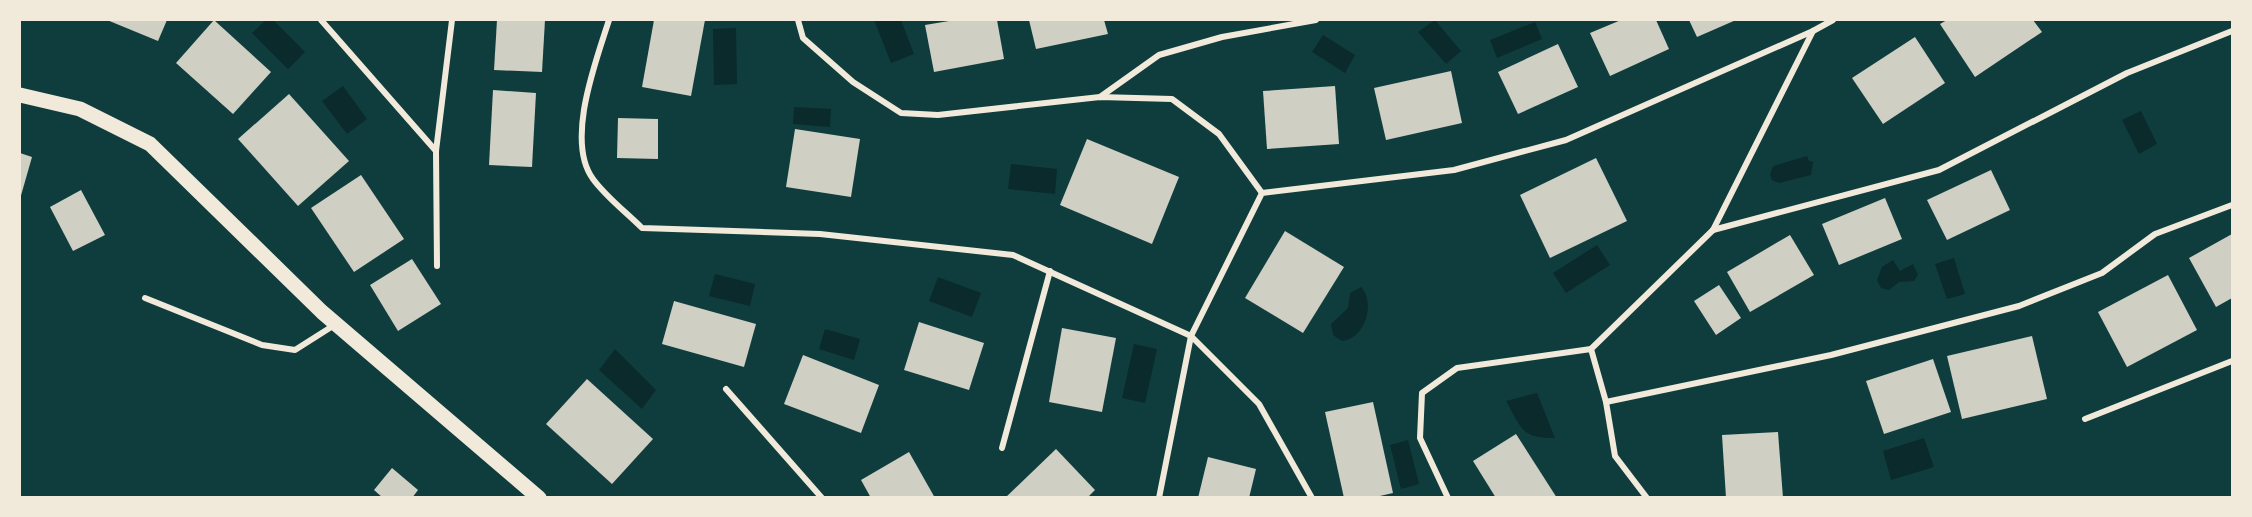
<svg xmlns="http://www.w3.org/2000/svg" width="2252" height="517" viewBox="0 0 2252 517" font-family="'DM Sans',sans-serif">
<rect width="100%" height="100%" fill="#0f3d3e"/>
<g fill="#0a2a2b">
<path d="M266 20H273L305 52 288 69 252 33Z"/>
<path d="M874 20H901L914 54 891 63Z"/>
<path d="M1435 20 1461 51 1446 64 1418 32Z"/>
<path d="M1535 22 1542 39 1497 58 1490 40Z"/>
<path d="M736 28 737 84 714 85 713 29Z"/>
<path d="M1323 35 1355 55 1345 73 1312 52Z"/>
<path d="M343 86 367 119 347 134 322 101Z"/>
<path d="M794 107 831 109 830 127 793 124Z"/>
<path d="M2141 111 2157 144 2139 154 2122 120Z"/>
<path d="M1807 156 1809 161 1813 162 1811 175 1779 183 1772 180 1770 175 1773 166Z"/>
<path d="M1011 164 1057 169 1055 194 1008 189Z"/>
<path d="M1597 245 1610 265 1566 293 1553 273Z"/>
<path d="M1954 258 1965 294 1947 299 1935 264Z"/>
<path d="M1893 260 1900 271 1913 264 1918 275 1914 281 1899 282 1889 290 1881 288 1877 280 1882 267Z"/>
<path d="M715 274 755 284 750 306 709 296Z"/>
<path d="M938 277 981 293 972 317 929 301Z"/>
<path d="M1361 287C1376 303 1365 339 1342 341L1333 335 1331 324 1348 308 1350 293Z"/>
<path d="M825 329 860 339 854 360 819 349Z"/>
<path d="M1134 344 1157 349 1145 403 1122 398Z"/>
<path d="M615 349 656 390 642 409 599 370Z"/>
<path d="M1537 393 1555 438C1521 438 1522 429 1506 401Z"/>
<path d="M1924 438 1934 467 1891 480 1883 451Z"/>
<path d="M1408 440 1419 484 1401 489 1390 445Z"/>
</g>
<g fill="#cfcfc3">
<path d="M107 20H167L158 41Z"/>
<path d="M214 20 271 72 233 114 176 63Z"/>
<path d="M497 20H545L542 72 494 70Z"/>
<path d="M654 20H705L691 96 642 87Z"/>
<path d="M955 20H997L1004 59 934 72 925 25Z"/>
<path d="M1029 20H1104L1108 34 1036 49Z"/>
<path d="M1621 20H1656L1669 49 1610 76 1590 33Z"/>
<path d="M1689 20H1736L1697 37Z"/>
<path d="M1947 20H2033L2042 32 1975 77 1940 24Z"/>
<path d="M1915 37 1945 83 1883 124 1852 78Z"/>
<path d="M1558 44 1578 87 1518 114 1498 72Z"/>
<path d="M1451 71 1462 123 1386 140 1374 88Z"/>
<path d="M1335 86 1339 144 1267 149 1263 91Z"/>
<path d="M493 90 536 93 532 167 489 165Z"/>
<path d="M289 94 349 161 298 206 238 139Z"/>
<path d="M618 118 658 119V159L617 158Z"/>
<path d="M795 129 860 139 851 197 786 187Z"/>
<path d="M1087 139 1179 177 1152 244 1060 205Z"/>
<path d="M20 153 32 157 20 199Z"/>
<path d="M1596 158 1627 221 1550 258 1520 195Z"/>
<path d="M1991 170 2010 210 1947 240 1927 200Z"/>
<path d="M361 175 404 239 354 272 311 208Z"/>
<path d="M81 190 105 235 73 251 50 207Z"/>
<path d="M1885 198 1902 239 1839 265 1822 224Z"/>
<path d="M1285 231 1344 267 1303 333 1245 298Z"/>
<path d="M2232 234V298L2216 307 2189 258Z"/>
<path d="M1790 235 1814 275 1750 312 1727 272Z"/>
<path d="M412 259 441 304 398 331 370 285Z"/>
<path d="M2168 275 2197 330 2127 367 2098 312Z"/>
<path d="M1719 285 1741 318 1716 335 1694 301Z"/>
<path d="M674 301 756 324 744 367 662 344Z"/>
<path d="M919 322 984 343 969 390 904 370Z"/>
<path d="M1062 328 1116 338 1102 412 1049 402Z"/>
<path d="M2032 336 2047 399 1962 419 1947 356Z"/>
<path d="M803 355 879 385 861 433 784 404Z"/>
<path d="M1933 359 1951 412 1884 434 1866 381Z"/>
<path d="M587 379 653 439 612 484 546 424Z"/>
<path d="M1373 402 1393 493 1371 498H1344L1325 412Z"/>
<path d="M1778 432 1783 498H1726L1722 435Z"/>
<path d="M1516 434 1557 498H1496L1473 461Z"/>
<path d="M1056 449 1095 490 1087 498H1005Z"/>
<path d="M909 452 935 498H871L861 480Z"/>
<path d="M1208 457 1256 469 1249 498H1198Z"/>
<path d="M392 468 418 490 412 498H383L374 490Z"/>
</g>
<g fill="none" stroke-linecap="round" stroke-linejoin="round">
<g stroke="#f1e9da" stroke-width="6">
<path d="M321 20 436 151"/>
<path d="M609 20C596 61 565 141 593 179 606 197 626 212 642 228L820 234 1013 255 1191 336 1259 404 1312 498"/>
<path d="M798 20 803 38 853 82 901 113 938 115 1100 97 1172 99 1219 134 1262 193"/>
<path d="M1100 97 1159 55 1222 37 1316 20"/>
<path d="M1713 230 1939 170 2127 73 2232 31"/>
<path d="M437 266 436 151 452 20"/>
<path d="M145 298 262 345 295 350 336 324"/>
<path d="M726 389 822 498"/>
<path d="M1606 402 1831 355 2019 306 2102 273 2155 234 2232 205"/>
<path d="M2085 419 2232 361"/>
<path d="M1002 448 1050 271"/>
<path d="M1159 498 1191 336 1262 193 1454 170 1566 140 1813 31 1833 20"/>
<path d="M1448 498 1420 438 1422 393 1457 368 1591 349"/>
<path d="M1647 498 1615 456 1606 402 1591 349 1713 230 1813 31"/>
</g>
<path stroke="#f1e9da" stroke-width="15" d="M20 95 80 109 150 144 322 312 539 498"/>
</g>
<rect width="2252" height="517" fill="none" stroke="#f1e9da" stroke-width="42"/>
</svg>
